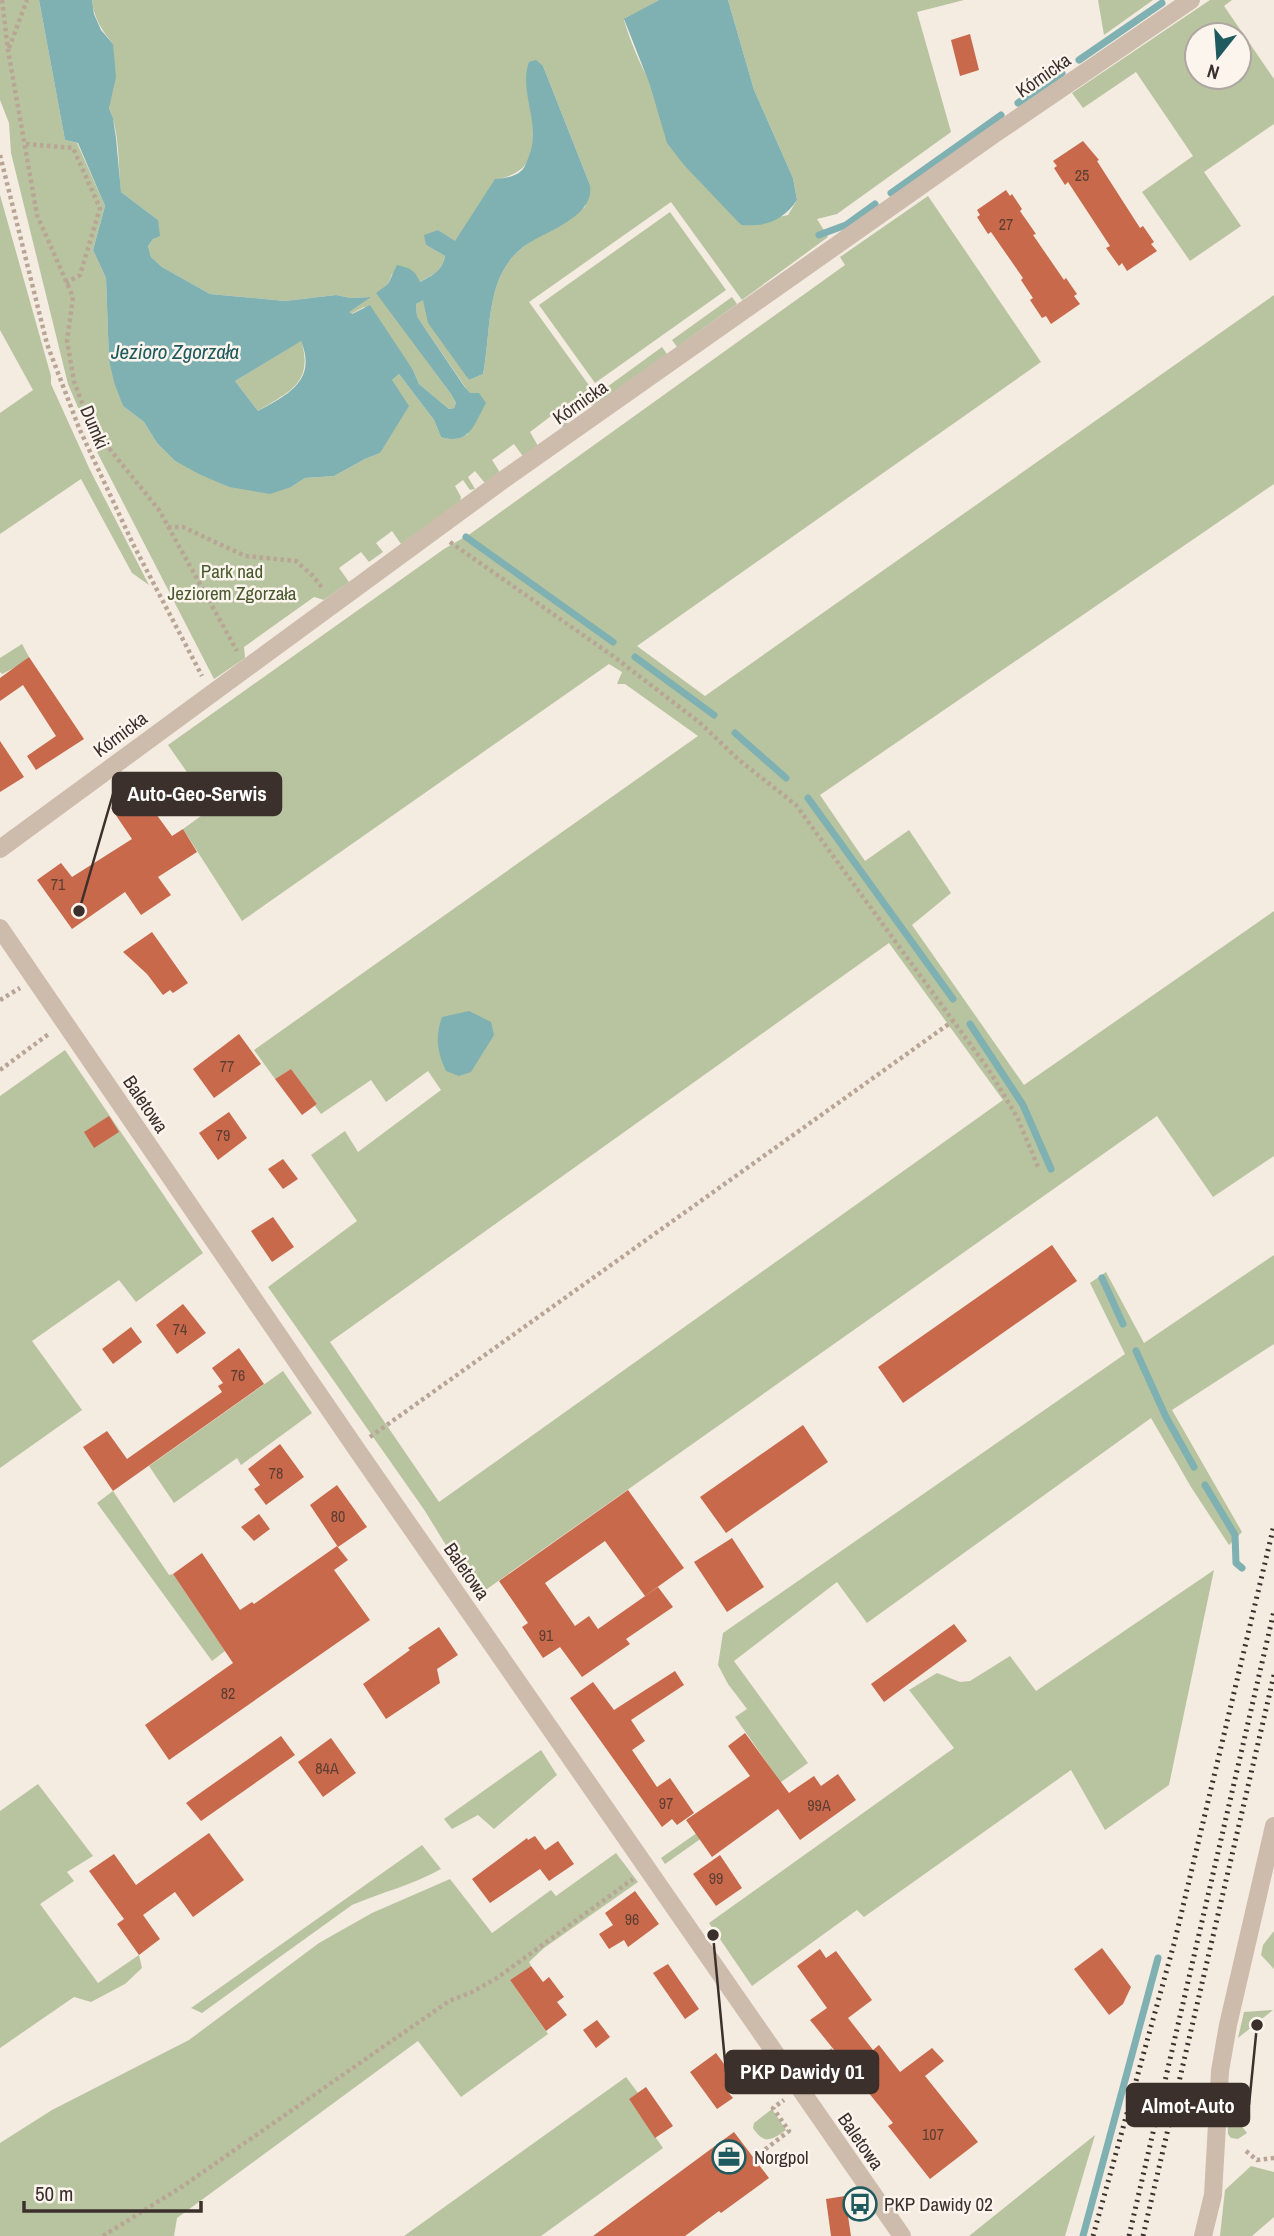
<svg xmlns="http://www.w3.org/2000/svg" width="1274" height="2236" viewBox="0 0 1274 2236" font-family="'Archivo Narrow',sans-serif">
<rect width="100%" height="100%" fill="#f4ebe1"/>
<g fill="#b8c4a0" fill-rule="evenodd">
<path d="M0 0H39L65 140 77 143 105 206 93 250 106 278 109 360 123 406 144 422 157 443 175 461 229 487H291L305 478 334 476 365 459 380 453 384 443 392 380 399 374 434 420 441 437C452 440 459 440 468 434L470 394 422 324 417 316 416 304 423 299 469 380 483 374C492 330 484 279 522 248 541 232 565 222 585 207L590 185 543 66C539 80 533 95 532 109 531 116 533 124 534 131 535 162 523 174 495 180L455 242 438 230 426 245 445 256C441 273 433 274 420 282L392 274 388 284 377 293 451 394 456 403 454 408 449 409 419 384 413 370 364 307 351 314 348 312 369 297 351 298 336 295 285 301 210 294 162 267 151 257 148 246 153 239 158 220 121 192C118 166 120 132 109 108L113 44C102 30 94 19 92 0H659L624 20C637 65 662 105 686 145 703 173 719 200 741 225L788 215 797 200 793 178 754 90 728 0H964L917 12 951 132 837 214 817 219 828 237 742 300 671 202 529 302 596 395 662 347 667 354 594 406 590 405 582 394 560 410 568 424 564 428 551 416 530 432 538 446 527 456 522 455 514 444 492 460 499 471 498 476 488 483 484 482 475 471 468 477 475 489 470 490 463 480 455 486 461 497 460 502 401 544 392 531 376 543 383 552 369 562 361 552 339 568 349 582 324 600 314 597 244 647 245 658 214 679 96 450 68 384 11 153 9 123 0 100Z"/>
<path d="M1098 0H1153L1104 35Z"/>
<path d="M1210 0H1232L1224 6 1274 79V124L1204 172 1241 226 1190 261 1142 192 1193 156 1136 72 1083 108 1072 93ZM1197 35H1239V77H1197Z"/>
<path d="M0 195 51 376V384L90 470 149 585 132 573 81 479 0 534V413L33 390 0 330Z"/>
<path d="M928 196 1041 362 637 646 705 696 1274 295V484L820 795 865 861 909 830 951 893 912 925 1024 1085 1274 911V1156L1213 1197 1157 1116 477 1596 425 1511 268 1287 357 1221 311 1155 345 1131 358 1152 441 1090 428 1071 386 1102 371 1080 321 1114 315 1106 317 1104 291 1069 275 1079 254 1050 698 736 625 684H617L622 672 609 664 242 921 183 829 212 808 168 745 444 549 470 534 845 265 840 257ZM889 943 1003 1100 439 1502 330 1342Z"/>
<path d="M670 212 726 290 595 383 539 305Z"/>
<path d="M732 297 737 304 677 347 672 340Z"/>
<path d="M301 340C314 383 290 391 258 411L235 381Z"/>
<path d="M22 644 29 657 18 666 2 674 0 672V658Z"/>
<path d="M65 1050 203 1253 136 1302 119 1280 32 1341 82 1410 0 1468V1096Z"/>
<path d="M1274 1255V1344L1172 1410 1242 1532 1229 1545 1191 1487 1151 1418 867 1623 837 1582 734 1661 808 1763 665 1864 661 1858 777 1777 735 1717 747 1709 728 1684 718 1665 723 1633 1125 1354 1090 1283 1106 1272 1144 1343Z"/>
<path d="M283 1371 312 1413 241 1465 237 1458 174 1503 149 1466Z"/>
<path d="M113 1491 169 1575 173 1574 225 1651 212 1661 97 1503Z"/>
<path d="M1214 1570 1169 1785 1105 1830 1071 1770 864 1917 857 1910 752 1986 709 1923 954 1748 909 1690 937 1673 960 1682 970 1681 1010 1656 1036 1691Z"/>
<path d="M541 1750 557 1775 494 1829 478 1815 452 1829 444 1819Z"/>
<path d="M38 1784 93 1856 67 1872 74 1881 40 1904 98 1983 139 1955 142 1968 125 1984 91 2002 74 1997 0 2048V1811Z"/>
<path d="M422 1845 441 1869C413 1885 382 1892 352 1905L202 2013 191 2008Z"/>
<path d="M616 1853 638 1882 544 1948 529 1962 531 1966 510 1980 548 2034 461 2097 418 2041 177 2218 174 2236H0V2143L52 2110 189 2040 319 1943 372 1913 450 1879 492 1933 551 1890 556 1896Z"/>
<path d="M1274 1931V1969L1261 1955 1263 1945Z"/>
<path d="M1273 2010 1238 2038 1244 2012Z"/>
<path d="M626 2077 638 2093 629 2099 663 2148 541 2236H404Z"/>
<path d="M1227 2107 1247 2133 1238 2139 1231 2138 1228 2134Z"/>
<path d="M772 2109 786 2130C772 2140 764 2145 753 2128L754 2123Z"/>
<path d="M1095 2135 1065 2236H969Z"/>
<path d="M1251 2166 1274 2172V2217L1252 2236H1220L1225 2190Z"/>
</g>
<g fill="#7fb0b2" fill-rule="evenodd">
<path d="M39 0H92L94 14 101 30 113 44 116 77 109 108 113 118 116 138 121 192 158 220 160 236 153 239 148 246 151 257 162 267 210 294 285 301 336 295 351 298 371 297 349 312 352 314 370 305 413 370 419 384 449 409 454 408 456 403 451 394 376 293 388 284 397 265C410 268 415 270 420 282 433 275 442 271 445 256L426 245 424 235 438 230 455 241 495 179C504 178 515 177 521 171 525 168 527 161 529 156 542 124 518 91 529 62L536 60 543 66 590 185C595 218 544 231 523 247 484 278 492 330 483 374L469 380 428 323 423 300 416 304 417 316 422 324 464 386 470 393H479L486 403C474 424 470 446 441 437L434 420 399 374 392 380 409 406 380 453 365 459 334 476 305 478 291 487 270 494 229 487 201 475 175 461 157 443 144 422 123 406 114 382 109 360 106 278 93 250 105 206 78 143 65 140ZM301 341C317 380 289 394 258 411L235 381Z"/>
<path d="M659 0H728L754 90 793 178 797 200C783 221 765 227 741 225L684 165 667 143 650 85 624 19Z"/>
<path d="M469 1011 491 1022 494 1035 471 1072 459 1076 446 1071C437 1052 435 1037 442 1017Z"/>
</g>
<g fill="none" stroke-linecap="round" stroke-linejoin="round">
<g stroke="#7fb0b2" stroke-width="7">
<path d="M1079 60 1162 3"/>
<path d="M1018 103 1062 73"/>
<path d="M891 193 1001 115"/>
<path d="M819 235 846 225 875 204"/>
<path d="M466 537 613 642"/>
<path d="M635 657 714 715"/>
<path d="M735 733 786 778"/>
<path d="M808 798 953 999"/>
<path d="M970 1024 1023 1105 1051 1169"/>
<path d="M1102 1278 1123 1324"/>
<path d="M1136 1351 1166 1417 1194 1467"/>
<path d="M1205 1485 1235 1535 1236 1563 1242 1568"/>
<path d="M1083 2236 1158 1958"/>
</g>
</g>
<g fill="#c8694b">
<path d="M970 34 979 70 960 76 951 40Z"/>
<path d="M1083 141 1099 160 1097 161 1140 228 1143 226 1154 242 1151 244 1157 251 1127 271 1122 263 1119 266 1106 248 1110 246 1068 182 1065 185 1054 168 1057 166 1053 161Z"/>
<path d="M1006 190 1010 196 1012 194 1022 209 1020 211 1036 234 1033 235 1064 280 1066 278 1077 294 1074 296 1080 304 1051 324 1046 316 1042 318 1030 300 1033 298 1021 280 1023 278 991 232 988 234 977 217 980 215 977 210Z"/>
<path d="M29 657 84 739 36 770 27 756 56 736 23 685 0 701V678Z"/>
<path d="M0 741 24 777 0 792Z"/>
<path d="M138 789 172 836 183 829 197 852 158 877 171 895 141 915 125 892 72 929 37 880 61 863 72 877 132 839 111 808Z"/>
<path d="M152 932 188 983 173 993 170 990 163 995 147 974 123 952Z"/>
<path d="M239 1034 261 1064 214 1098 193 1069Z"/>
<path d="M291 1069 317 1104 302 1115 275 1079Z"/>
<path d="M229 1112 247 1138 218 1160 199 1133Z"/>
<path d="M109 1116 119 1132 94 1148 84 1132Z"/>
<path d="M283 1159 298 1179 283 1189 268 1169Z"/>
<path d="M273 1217 294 1247 272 1262 251 1231Z"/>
<path d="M1052 1245 1077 1281 903 1403 878 1367Z"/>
<path d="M183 1304 206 1333 177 1354 156 1325Z"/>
<path d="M131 1327 142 1342 113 1364 102 1349Z"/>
<path d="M239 1348 264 1384 113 1491 83 1447 107 1431 127 1459 222 1392 218 1386 223 1383 212 1368Z"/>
<path d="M803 1425 828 1462 726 1533 700 1497Z"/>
<path d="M280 1444 304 1477 266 1505 254 1489 260 1485 248 1469Z"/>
<path d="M337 1485 367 1527 338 1547 310 1505Z"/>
<path d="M628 1490 684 1568 645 1596 605 1541 545 1583 575 1626 589 1616 598 1629 658 1587 673 1607 626 1639 630 1644 582 1677 560 1647 543 1658 522 1627 528 1623 499 1581Z"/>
<path d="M259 1514 270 1529 254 1541 241 1527Z"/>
<path d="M732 1538 764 1587 727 1612 694 1562Z"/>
<path d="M337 1546 348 1560 334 1570 370 1620 169 1760 145 1725 233 1663 173 1574 202 1553 240 1610 252 1602 254 1604Z"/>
<path d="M954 1624 967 1641 884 1702 871 1684Z"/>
<path d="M439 1627 458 1655 437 1669 440 1683 386 1719 363 1684 410 1650 408 1648Z"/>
<path d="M675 1671 684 1685 631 1720 645 1741 632 1750 657 1787 670 1778 694 1813 677 1825 672 1819 662 1827 570 1698 593 1682 614 1710Z"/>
<path d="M745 1733 789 1793 814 1776 821 1786 838 1774 856 1800 800 1840 778 1809 712 1857 686 1820 750 1776 728 1746Z"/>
<path d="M281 1736 295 1755 201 1821 186 1803Z"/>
<path d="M331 1738 356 1773 323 1797 298 1762Z"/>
<path d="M209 1833 244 1880 193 1917 175 1892 143 1915 160 1939 139 1955 117 1924 124 1919 89 1871 114 1854 136 1885Z"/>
<path d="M535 1836 545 1850 558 1841 574 1864 549 1881 540 1869 490 1903 472 1879 527 1838 528 1840Z"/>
<path d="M720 1855 742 1888 716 1906 693 1874Z"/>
<path d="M635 1891 659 1924 628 1947 624 1940 609 1949 599 1934 613 1925 605 1913Z"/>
<path d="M1102 1948 1131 1987 1123 2004 1109 2015 1074 1969Z"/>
<path d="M820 1949 826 1958 836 1951 872 2000 848 2018 873 2050 879 2045 900 2072 932 2048 944 2061 925 2076 978 2142 930 2179 888 2126 893 2123 810 2020 827 2008 797 1966Z"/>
<path d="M668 1964 699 2009 685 2019 653 1973Z"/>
<path d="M531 1966 543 1982 549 1977 564 1997 557 2002 567 2015 546 2031 510 1980Z"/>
<path d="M597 2020 610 2037 596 2048 583 2030Z"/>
<path d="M716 2053 738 2083 727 2091 733 2098 717 2109 690 2072Z"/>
<path d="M646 2087 673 2126 655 2138 629 2099Z"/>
<path d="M734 2132 769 2178 721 2213 719 2211 685 2236H593Z"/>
<path d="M845 2196 851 2236H831L826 2199Z"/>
</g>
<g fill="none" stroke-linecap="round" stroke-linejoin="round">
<g stroke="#b9a596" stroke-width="4.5" stroke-dasharray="3.5 3.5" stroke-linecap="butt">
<path d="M2 0 8 50 37 215 73 297 67 341 74 381 81 400 88 417 108 447 159 510 237 651"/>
<path d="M9 48 27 0"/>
<path d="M26 144 73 148 100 208 80 275 66 283"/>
<path d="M0 155 47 344 79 428 133 544 202 676"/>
<path d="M168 527H183L245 556 296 561 312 575 323 589"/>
<path d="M450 542 613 656 699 722 739 760 796 805 989 1070 1017 1117 1039 1169"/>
<path d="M0 1000 20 988"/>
<path d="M0 1070 50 1033"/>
<path d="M370 1437 953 1021"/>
<path d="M824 2056 833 2050"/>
<path d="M1246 2151 1257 2160 1274 2158"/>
<path d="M754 2158 789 2131 773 2108 784 2100"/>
<path d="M103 2236 183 2186 449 2001 472 1992 497 1978 633 1879"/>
</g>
<g stroke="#cdbbac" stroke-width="18">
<path d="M0 849 503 480 996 133 1191 0"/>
<path d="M0 928 355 1447 902 2236"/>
<path d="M1203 2236 1213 2195 1220 2071 1228 2025 1274 1826"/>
</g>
<g stroke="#3b302b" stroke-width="5" stroke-dasharray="2 5" stroke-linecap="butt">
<path d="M1093 2236 1174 1944 1274 1525"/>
<path d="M1129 2236 1274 1611"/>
<path d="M1143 2236 1274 1675"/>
</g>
</g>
<defs>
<symbol id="office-ring" viewBox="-11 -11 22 22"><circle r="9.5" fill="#fbf5ee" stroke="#1f5a5e" stroke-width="1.5"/><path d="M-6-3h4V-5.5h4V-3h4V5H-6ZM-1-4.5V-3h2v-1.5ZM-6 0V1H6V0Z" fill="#1f5a5e"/></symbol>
<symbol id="bus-ring" viewBox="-11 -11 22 22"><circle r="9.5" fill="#fbf5ee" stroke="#1f5a5e" stroke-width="1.5"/><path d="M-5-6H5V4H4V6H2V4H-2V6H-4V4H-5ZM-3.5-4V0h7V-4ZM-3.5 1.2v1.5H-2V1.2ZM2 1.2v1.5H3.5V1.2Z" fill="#1f5a5e"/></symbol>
</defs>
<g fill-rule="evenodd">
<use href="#office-ring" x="710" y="2138" width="38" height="38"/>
<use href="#bus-ring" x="841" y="2185" width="38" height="38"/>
</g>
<g text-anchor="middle" stroke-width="5" stroke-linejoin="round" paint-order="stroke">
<g font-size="16" fill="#5e3e33">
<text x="1082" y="181">25</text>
<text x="1006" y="230">27</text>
<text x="58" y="890">71</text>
<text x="227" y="1072">77</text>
<text x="223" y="1141">79</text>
<text x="180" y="1335">74</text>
<text x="238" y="1381">76</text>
<text x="276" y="1479">78</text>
<text x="338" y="1522">80</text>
<text x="546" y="1641">91</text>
<text x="228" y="1699">82</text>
<text x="327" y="1774">84A</text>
<text x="666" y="1809">97</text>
<text x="819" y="1811">99A</text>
<text x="716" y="1884">99</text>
<text x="632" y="1925">96</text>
<text x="933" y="2140">107</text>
</g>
<g font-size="19" fill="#3b302b" stroke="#fbf5ee">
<text transform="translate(1043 75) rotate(-35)" y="7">Kórnicka</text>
<text transform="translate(580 402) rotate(-35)" y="7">Kórnicka</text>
<text transform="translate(95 427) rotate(67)" y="7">Dumki</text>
<text transform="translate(120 734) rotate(-37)" y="7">Kórnicka</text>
<text transform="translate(146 1104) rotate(56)" y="7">Baletowa</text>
<text transform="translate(467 1571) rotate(55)" y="7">Baletowa</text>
<text transform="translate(861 2141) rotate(55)" y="7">Baletowa</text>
</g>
<g font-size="19" fill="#4a5a2e" stroke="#fbf5ee">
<text x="232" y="578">Park nad<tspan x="232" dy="22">Jeziorem Zgorzała</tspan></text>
</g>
<g font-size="19" fill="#3b302b" stroke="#fbf5ee" text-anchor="start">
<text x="754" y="2164">Norgpol</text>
<text x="884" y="2211">PKP Dawidy 02</text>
</g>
<g font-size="21" font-style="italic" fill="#1f5a5e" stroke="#fbf5ee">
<text x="175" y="359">Jezioro Zgorzała</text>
</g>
</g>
<path fill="none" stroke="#3b302b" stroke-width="2.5" d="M79 911L113 794M713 1935L726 2072M1257 2025L1249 2105"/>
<g fill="#3b302b" stroke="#fbf5ee" stroke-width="2.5">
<circle cx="79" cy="911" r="7"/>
<circle cx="713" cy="1935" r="7"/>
<circle cx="1257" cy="2025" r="7"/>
</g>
<g fill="#3b302b" stroke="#3b302b" stroke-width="2.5">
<rect x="113" y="773" width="168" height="42" rx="7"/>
<rect x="726" y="2051" width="152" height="42" rx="7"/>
<rect x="1127" y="2084" width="122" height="42" rx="7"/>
</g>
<g font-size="21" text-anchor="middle" font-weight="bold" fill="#fff">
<text x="197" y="801">Auto-Geo-Serwis</text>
<text x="802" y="2079">PKP Dawidy 01</text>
<text x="1188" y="2113">Almot-Auto</text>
</g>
<g transform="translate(1218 56) rotate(197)"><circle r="33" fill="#fbf5ee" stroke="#aea6a0" stroke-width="2"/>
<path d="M0-5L12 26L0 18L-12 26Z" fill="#1f5a5e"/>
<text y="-10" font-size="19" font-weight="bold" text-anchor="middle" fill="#3b302b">N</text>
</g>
<path d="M24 2201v10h177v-10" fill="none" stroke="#3b302b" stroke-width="3.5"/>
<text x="35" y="2201" font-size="21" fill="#3b302b" stroke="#fbf5ee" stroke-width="5" paint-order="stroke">50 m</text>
</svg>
